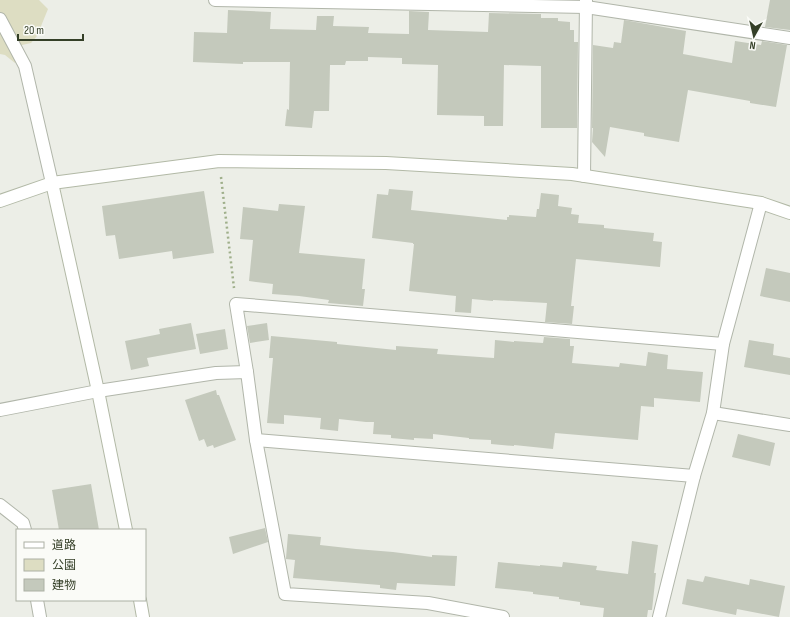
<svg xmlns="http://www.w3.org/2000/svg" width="790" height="617" viewBox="0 0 790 617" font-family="'Sofia Sans Condensed','Noto Sans JP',sans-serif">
<rect width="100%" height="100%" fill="#eceee7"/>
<path fill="#ddddc2" d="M0 0H39L48 9 37 36 31 43 22 45 15 63 5 55 0 54Z"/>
<g fill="#c4c9bc">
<path d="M770 0H790V30L765 27Z"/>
<path d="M228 10 271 12 270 29 316 30 317 16H334L333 26 369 27 368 33 409 34V11L429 12 428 30 488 32 489 13 541 14V18H558V21L570 22V30H574V42H578L577 128H541V66L504 65 503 126H484V116L437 115 438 65 402 64V58L368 57V61H346L345 65H330L329 111H314L312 128 285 126 287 109 289 110 290 62H243V64L193 62 194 32 227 33Z"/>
<path d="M624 20 686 31 683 54 732 63 735 41 761 45 762 41 787 45 776 107 750 103V101L688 90 679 142 644 136V133L610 127 605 157 592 142 593 128H592L593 45 613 48 614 42 621 43Z"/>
<path d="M389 189 413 191 411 210 507 220V217H509V215L536 217 537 209H539L541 193 559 195 558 206 572 208 571 214 579 215 578 223 604 225V228L654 233 653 241 662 242 660 267 576 259 571 306H574L572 324 545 322 547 303 493 300V301L472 299 471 313 455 312 456 296 409 291 414 244H413V243L372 238 377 194 388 195Z"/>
<path d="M204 191 214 253 173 259 172 251 119 259 115 235 106 236 102 206Z"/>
<path d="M279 204 305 206 299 253 365 259 362 289H365L363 306 328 303 329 300 299 296 272 294 273 284 249 281 253 240 240 239 243 207 278 211Z"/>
<path d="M766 268 790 273V302L760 296Z"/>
<path d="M191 323 196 349 147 358 149 366 131 370 125 341 160 334 159 329Z"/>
<path d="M267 323 269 340 250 343 247 326Z"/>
<path d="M225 329 228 349 200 354 196 334Z"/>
<path d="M271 336 337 342V344L396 350V346L438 349 437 354 494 358 495 340 514 342V341L543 343 544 337 570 339V346H574L572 363 619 367 620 363 646 366 648 352 668 355 667 369 703 372 700 402 654 398V407L641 406 638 440 555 433 553 449 514 445V446L491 444V440L469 439V438L433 434V439L414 438V440L391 438V435L373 434 374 422H366L339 419 338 431 320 429 321 418 284 415V424L267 423 273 358H269Z"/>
<path d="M749 340 774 344 773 355 790 358V375L744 367Z"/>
<path d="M216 390 217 395H219L236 440 214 448 213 445 207 447 204 439 199 441 185 400Z"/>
<path d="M738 434 775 443 770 466 732 457Z"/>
<path d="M91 484 99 530H59L52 490Z"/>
<path d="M265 528 268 542 233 554 229 537Z"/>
<path d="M288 534 321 537 320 545 356 549 393 552 432 557V555L457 556 455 586 397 583 396 590 380 588V585L293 578 295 560 286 559V558Z"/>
<path d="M632 541 658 545 654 573H656L652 610H648L647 617H603L604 608 580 605V602L559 599V597L533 594V592L495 588 498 562 540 566V565L562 567 563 562 597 566 596 570 628 574Z"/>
<path d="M705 576 749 585 750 579 785 586 779 617 737 609 736 615 682 604 687 579 703 582Z"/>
</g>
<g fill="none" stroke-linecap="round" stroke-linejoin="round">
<defs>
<g id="street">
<path d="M215 0 586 7 790 38"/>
<path d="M0 19 25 66 52 183"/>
<path d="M584 176 586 1"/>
<path d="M723 344 761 203"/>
<path d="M0 410 98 391 216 373 247 372"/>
<path d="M713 413 790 425"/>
<path d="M256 440 694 476"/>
<path d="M0 505 23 523 25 530"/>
<path d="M37 600 40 617"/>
<path d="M503 617 428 603 285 594 256 440 247 372 236 304 723 344 713 413 694 476 659 617"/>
</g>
<g id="secondary">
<path d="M52 183 98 391 126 530"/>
<path d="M0 201 52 183 219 161 386 163 572 174 761 203 790 213"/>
<path d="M140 600 143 617"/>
</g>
</defs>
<use href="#street" stroke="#b1b6aa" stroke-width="14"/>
<use href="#secondary" stroke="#b2b9a6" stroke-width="14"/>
<path stroke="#9faf8a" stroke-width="2.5" stroke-dasharray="2 3" stroke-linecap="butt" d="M221 177 234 288"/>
<use href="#street" stroke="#fff" stroke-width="12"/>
<use href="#secondary" stroke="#fff" stroke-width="12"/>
</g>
<rect x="16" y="529" width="130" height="72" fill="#fafbf7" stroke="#abb0a4"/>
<rect x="24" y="542" width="20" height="6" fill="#ffffff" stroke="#abb0a4"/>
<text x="52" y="549" font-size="12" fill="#343f27">道路</text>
<rect x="24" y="559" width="20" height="12" fill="#ddddc2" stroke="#abb0a4"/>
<text x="52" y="569" font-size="12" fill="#343f27">公園</text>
<rect x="24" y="579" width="20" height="12" fill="#c4c9bc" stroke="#abb0a4"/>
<text x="52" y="589" font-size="12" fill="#343f27">建物</text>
<g transform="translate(754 36) rotate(188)" stroke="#fafbf7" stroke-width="3" paint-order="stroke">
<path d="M0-3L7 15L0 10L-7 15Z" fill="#343f27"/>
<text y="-6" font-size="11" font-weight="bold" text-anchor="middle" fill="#343f27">N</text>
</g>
<path d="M18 34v6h65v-6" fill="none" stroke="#343f27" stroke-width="2"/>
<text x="24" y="34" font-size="12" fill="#343f27" stroke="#fafbf7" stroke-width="3" paint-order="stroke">20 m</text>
</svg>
